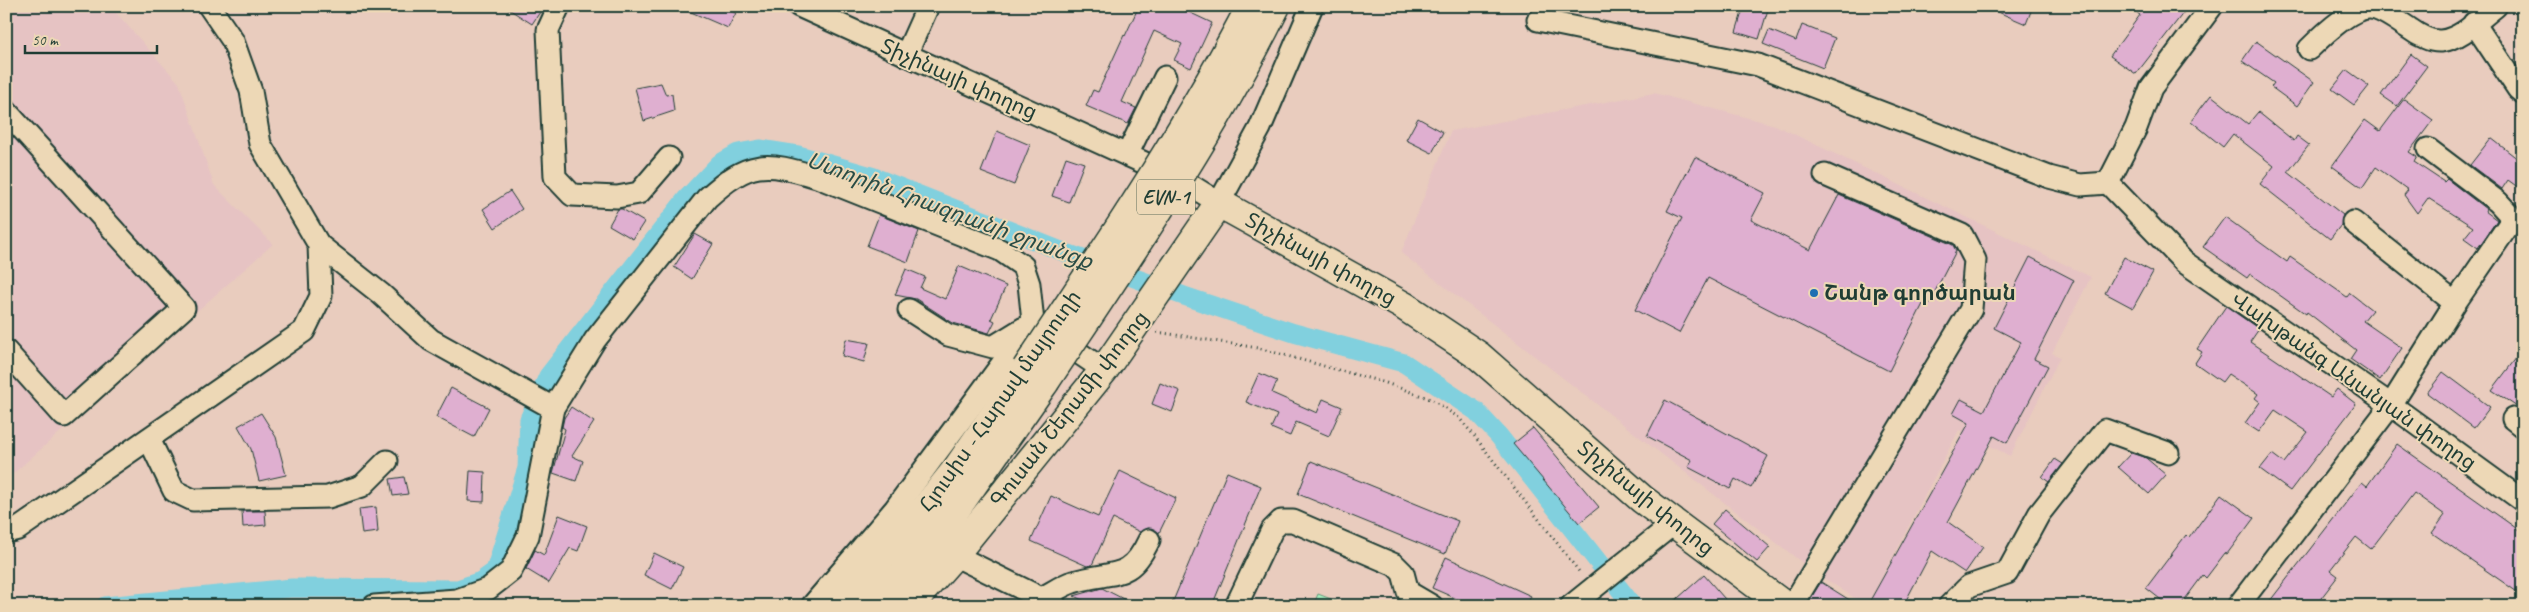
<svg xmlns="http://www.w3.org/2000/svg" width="2529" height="612" viewBox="0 0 2529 612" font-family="Caveat,'Noto Sans Armenian',sans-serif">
<rect width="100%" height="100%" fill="#e9ccbe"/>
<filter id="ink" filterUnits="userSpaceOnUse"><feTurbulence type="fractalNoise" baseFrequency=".02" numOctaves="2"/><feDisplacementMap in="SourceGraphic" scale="10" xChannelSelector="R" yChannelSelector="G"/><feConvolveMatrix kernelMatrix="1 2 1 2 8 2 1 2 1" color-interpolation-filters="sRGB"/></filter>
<g filter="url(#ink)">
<g fill="#e6c3c3">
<path d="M6 6H110L179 83 214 185 273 244 6 480Z"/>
<path d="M1654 93 1775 125 2091 277 2052 353 2060 357 2010 456 1959 430 1867 606 1813 571 1401 253 1451 131Z"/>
</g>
<path fill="#a6f0bf" stroke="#62967a" d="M1318 594 1344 604V606H1313Z"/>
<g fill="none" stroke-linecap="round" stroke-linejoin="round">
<path stroke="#81d0de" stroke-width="19" d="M105 606 292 588 458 589 481 581 495 571 527 468 529 419 548 376 686 199 719 164 738 153 760 149 798 155 874 177 1069 254 1184 296 1294 333 1404 363 1476 411 1499 436 1633 606"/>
</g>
<g fill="#dfafd0" stroke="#1f3d34">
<path d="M504 6H544L532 24Z"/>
<path d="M677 6H716L736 13 728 28Z"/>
<path d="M1139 6H1176L1212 23 1191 68 1174 60 1182 44 1154 31 1122 102 1136 108 1128 124 1086 106 1093 90 1098 92 1124 35 1125 36Z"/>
<path d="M1744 6H1769L1759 39 1736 32Z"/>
<path d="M1984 6H2033L2026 24Z"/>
<path d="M2128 6H2176L2184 12 2136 74 2110 56 2140 15Z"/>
<path d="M1802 25 1835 38 1823 68 1763 44 1769 30 1796 41Z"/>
<path d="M2256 41 2314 82 2297 106 2271 87 2274 83 2242 61Z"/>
<path d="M2411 54 2427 66 2397 106 2381 95Z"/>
<path d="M2347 70 2369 86 2354 105 2332 89Z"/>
<path d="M661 83 666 95 672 94 674 111 644 121 635 88Z"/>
<path d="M2211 95 2248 124 2258 112 2294 141 2297 136 2309 145 2288 172 2343 215 2341 225 2330 239 2260 184 2274 166 2233 134 2223 147 2191 121Z"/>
<path d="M2404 99 2433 120 2409 152 2417 157 2414 162 2444 182 2447 179 2486 209 2485 211 2497 220 2478 248 2464 238 2473 227 2428 198 2417 213 2404 195 2408 190 2376 167 2362 188 2332 166 2365 120 2380 131Z"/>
<path d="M1418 118 1443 132 1432 153 1406 140Z"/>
<path d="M997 131 1030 145 1014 185 981 172Z"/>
<path d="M2491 138 2523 163V191L2508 180 2502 189 2470 165Z"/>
<path d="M1066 157 1084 163 1069 202 1052 196Z"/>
<path d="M1695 157 1765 193 1751 220 1810 250 1839 195 1953 245 1956 251 1927 307 1923 304 1889 371 1708 278 1679 333 1635 310 1682 218 1667 211Z"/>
<path d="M510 191 522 209 495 228 483 209Z"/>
<path d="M618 209H622L644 222 633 239 609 225Z"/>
<path d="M879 215 919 231 908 262 867 246Z"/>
<path d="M2225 217 2287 262 2290 257 2347 297 2350 293 2372 310 2363 321 2402 348 2380 380 2350 359 2356 350 2307 312 2306 314 2250 274 2247 278 2203 247Z"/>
<path d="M695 234 713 244 692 279 674 267Z"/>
<path d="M2030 257 2074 280 2034 359 2048 366 2007 443 1994 436 1948 522 1983 547 1965 573 1932 551 1903 606H1867L1969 423 1953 414 1961 399 1984 411 2021 342 1994 328Z"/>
<path d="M2124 257 2153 272 2133 308 2105 293Z"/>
<path d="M959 266 1006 286 991 319 995 321 989 333 953 323 916 299 895 295 906 269 925 277 920 288 945 299Z"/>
<path d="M2226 306 2259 329 2250 342 2331 397 2337 389 2356 404 2290 491 2260 469 2272 454 2284 463 2308 432 2275 410 2259 432 2245 423 2260 402 2255 398 2258 394 2228 374 2222 382 2195 363 2202 352 2197 349Z"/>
<path d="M846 339 869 343 864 362 842 356Z"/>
<path d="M2523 349V411L2492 390Z"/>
<path d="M2443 372 2490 407 2474 428 2427 393Z"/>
<path d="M1259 373 1277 381 1272 393 1317 413 1323 399 1342 407 1329 436 1296 422 1290 436 1271 428 1277 415 1246 402Z"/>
<path d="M1160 383 1180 391 1172 412 1152 404Z"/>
<path d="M451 388 489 408 474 437 436 417Z"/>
<path d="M1665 400 1768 456 1751 488 1735 479 1730 489 1688 467 1692 460 1647 436Z"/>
<path d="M571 407 594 422 572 456 583 461 576 481 553 473 565 429 562 427 564 418Z"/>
<path d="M261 413 276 437 286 475 259 481 251 449 238 426Z"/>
<path d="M1533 428 1599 507 1579 523 1513 444Z"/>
<path d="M2397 444 2523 533V596L2432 533 2445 515 2414 493 2371 549 2356 537 2330 570 2338 576 2315 606H2266L2362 482 2367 486Z"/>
<path d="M2131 453 2146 458 2166 475 2149 494 2118 467Z"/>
<path d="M2055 459 2063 464 2049 482 2042 477Z"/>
<path d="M1311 461 1458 521 1445 554 1298 494Z"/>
<path d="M470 471 485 472 484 502 468 501Z"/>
<path d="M1120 471 1176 498 1159 533 1149 528 1140 532 1113 519 1092 565 1087 566 1031 541 1051 496 1098 517Z"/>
<path d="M1227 472 1261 486 1212 606H1171Z"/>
<path d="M404 477 408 494 393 496 390 479Z"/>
<path d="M2221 494 2254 518 2227 554 2225 553 2206 578 2203 575 2180 606H2169L2146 588 2186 535 2189 538Z"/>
<path d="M376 507 378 532 362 534 359 509Z"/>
<path d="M1725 509 1770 547 1757 562 1712 524Z"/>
<path d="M242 511H265L266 525 243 527Z"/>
<path d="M559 515 587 526 578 551 570 548 549 583 526 569 535 550 544 555Z"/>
<path d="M654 553 683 567 672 589 644 575Z"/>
<path d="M1446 557 1531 596 1527 606H1473L1432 588Z"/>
<path d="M1704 575 1731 606H1669Z"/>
<path d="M1821 582 1859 606H1815L1809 601Z"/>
<path d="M1102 588 1137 606H1094L1074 596Z"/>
</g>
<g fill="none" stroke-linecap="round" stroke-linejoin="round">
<defs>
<g id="minor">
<path d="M209 6 233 41 251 91 260 144 319 245 381 294 431 340 553 408 528 536 511 571 488 589 457 600 374 606"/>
<path d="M559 6 548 30 555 177 572 195 617 197 639 193 669 158"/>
<path d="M799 6 1182 180 1219 203 1260 128 1312 6"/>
<path d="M2212 6 2151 88 2136 128 2108 183 2184 262 2391 405 2523 501"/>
<path d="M1538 20 1758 65 2049 177 2080 185 2108 183"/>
<path d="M2474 23 2518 89 2523 93"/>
<path d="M2309 49C2322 36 2356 2 2376 9 2388 13 2399 22 2410 29 2418 35 2431 42 2441 41 2462 39 2480 18 2496 6"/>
<path d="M906 55 928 6"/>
<path d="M6 111 184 308 64 416 6 351"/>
<path d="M1127 155 1165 77"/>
<path d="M2353 222 2455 303"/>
<path d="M909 310 948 335 993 347 1024 328"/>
<path d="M553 408 595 340 707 198C749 160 765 161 817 177L1000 250 1023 266 1029 284 1033 322 1104 370"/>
<path d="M2513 419 2523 427"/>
<path d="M149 439 174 491 193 500 328 497 362 486 387 461"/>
<path d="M6 532 18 529 304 331 321 296 319 245"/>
<path d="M954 555 1055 605"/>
<path d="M1042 598C1052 593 1062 585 1073 582 1112 570 1129 583 1149 540"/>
<path d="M812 606 895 509 1033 322"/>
<path d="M1236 606 1272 530 1281 521H1293L1395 565 1403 573 1408 592 1432 606"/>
<path d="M1571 606 1673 524"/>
<path d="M1792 606 1971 309 1975 260 1962 235 1825 175"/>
<path d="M1949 606 1969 586 2007 573 2039 514 2105 430 2168 453"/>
<path d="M2238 606 2391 405 2455 303 2510 223 2509 214 2498 202 2428 149"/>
</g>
<path id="major" d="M909 606 954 555 1104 370 1219 203 1404 306 1479 356 1642 499 1785 606"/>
<g id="highway">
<path d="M842 606 919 516 958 467 1026 369"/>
<path d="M874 606 935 539 1045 382"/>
</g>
</defs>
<use href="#minor" stroke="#1f3d34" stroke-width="25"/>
<use href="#major" stroke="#1f3d34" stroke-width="31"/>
<use href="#highway" stroke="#1f3d34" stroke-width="31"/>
<path stroke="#1f3d34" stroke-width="3" stroke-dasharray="1 4" stroke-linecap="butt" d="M1157 332 1258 348 1386 383 1433 400 1459 418 1472 433 1581 574"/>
<use href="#minor" stroke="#edd8b6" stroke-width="21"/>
<use href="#major" stroke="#edd8b6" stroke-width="28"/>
<use href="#highway" stroke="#edd8b6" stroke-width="28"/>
<defs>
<g id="highway-bridge">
<path d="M1026 369C1105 250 1185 133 1251 6"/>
<path d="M1045 382C1126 260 1211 138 1276 6"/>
</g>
</defs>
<use href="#highway-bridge" stroke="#1f3d34" stroke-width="31" stroke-linecap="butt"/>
<use href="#highway-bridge" stroke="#edd8b6" stroke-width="28"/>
</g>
</g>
<circle fill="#1f6fb2" stroke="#edd8b6" stroke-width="2" cx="1814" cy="293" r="5"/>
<g text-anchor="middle" stroke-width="4" stroke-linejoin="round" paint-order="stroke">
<rect fill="#edd8b6" stroke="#5d6c5b" stroke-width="1" x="1137" y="179.5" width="58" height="35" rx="4"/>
<g font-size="20" font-weight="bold" fill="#1f3d34">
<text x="1166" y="204">EVN-1</text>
</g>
<g font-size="21" fill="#1f3d34" stroke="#edd8b6">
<text transform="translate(959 79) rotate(24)" y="7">Տիչինայի փողոց</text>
<text transform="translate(1321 259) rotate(29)" y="7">Տիչինայի փողոց</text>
<text transform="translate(2354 381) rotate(35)" y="7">Վախթանգ Անանյան փողոց</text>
<text transform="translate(1000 401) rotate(-55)" y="7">Հյուսիս - Հարավ մայրուղի</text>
<text transform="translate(1069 409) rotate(-52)" y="7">Գուսան Շերամի փողոց</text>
<text transform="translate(1646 498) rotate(39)" y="7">Տիչինայի փողոց</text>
</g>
<g font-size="21" font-weight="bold" fill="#1f3d34" stroke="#edd8b6" text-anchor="start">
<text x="1824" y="300">Շանթ գործարան</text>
</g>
<g font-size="22" font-style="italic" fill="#294c45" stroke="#edd8b6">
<text transform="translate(950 210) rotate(20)" y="8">Ստորին Հրազդանի ջրանցք</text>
</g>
</g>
<rect width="2529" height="612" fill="none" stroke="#edd8b6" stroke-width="25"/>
<rect x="12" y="12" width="2504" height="587" fill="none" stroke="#1f3d34" stroke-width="2" filter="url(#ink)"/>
<path d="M25 45v8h132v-8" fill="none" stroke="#1f3d34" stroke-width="2.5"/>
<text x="32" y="45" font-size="15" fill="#1f3d34" stroke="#edd8b6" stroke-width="4" paint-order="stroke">50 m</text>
</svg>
